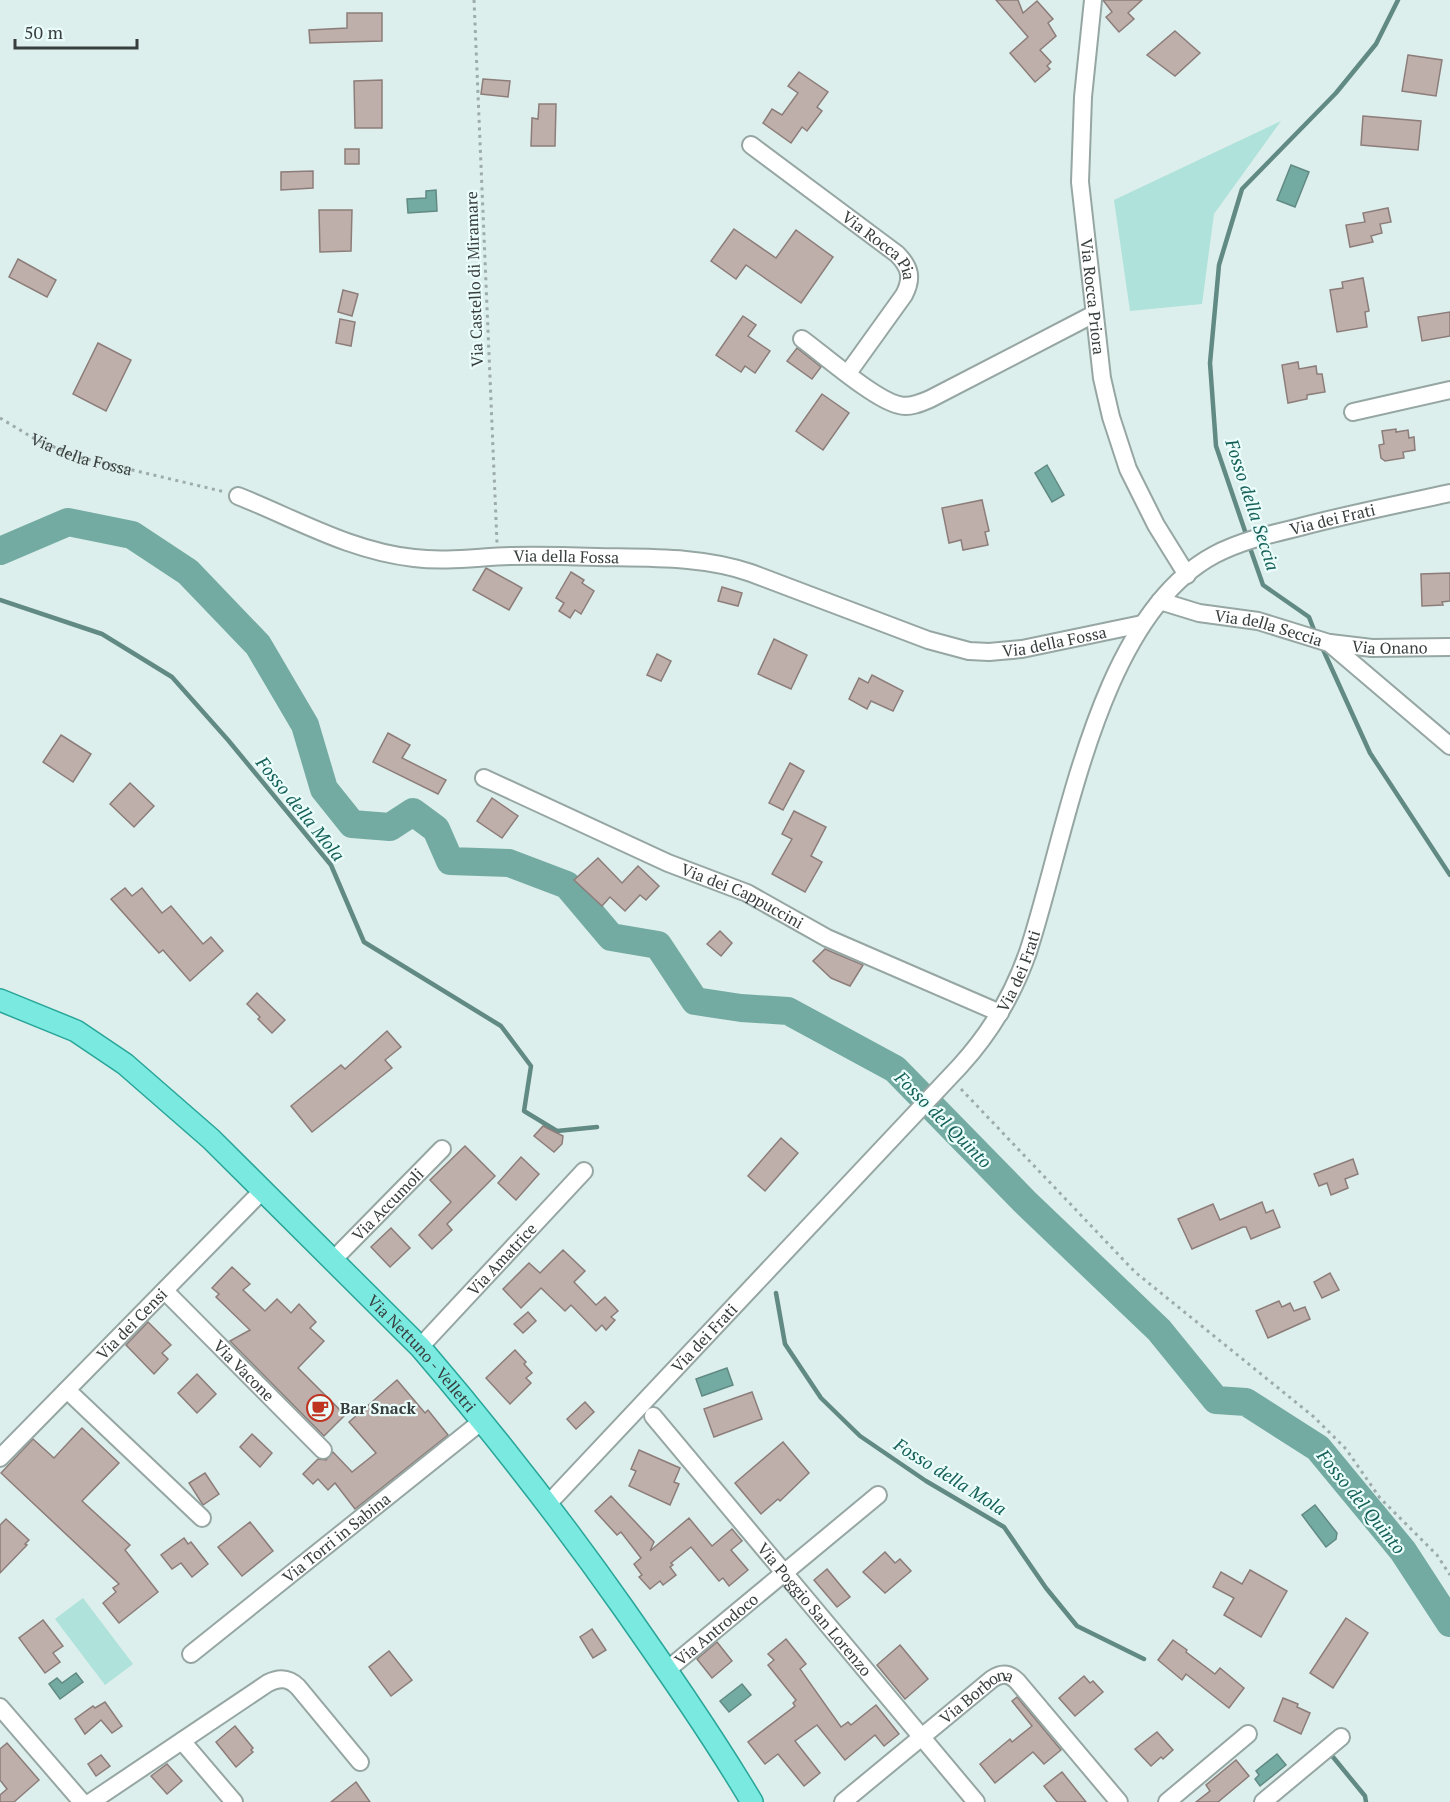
<svg xmlns="http://www.w3.org/2000/svg" width="1450" height="1802" viewBox="0 0 1450 1802" font-family="'PT Serif',serif">
<rect width="100%" height="100%" fill="#ddefec"/>
<g fill="#aee2db">
<path d="M1281 121 1214 214 1202 304 1130 311 1114 200Z"/>
<path d="M83 1598 133 1664 105 1685 55 1619Z"/>
</g>
<g fill="#73aba3" stroke="#618a84" stroke-width="1.5">
<path d="M1291 165 1309 172 1295 207 1277 200Z"/>
<path d="M436 190 437 211 408 213 407 199 426 198V191Z"/>
<path d="M1047 465 1064 495 1052 502 1035 473Z"/>
<path d="M727 1368 733 1385 702 1396 696 1379Z"/>
<path d="M1315 1505 1337 1533 1336 1539 1326 1547 1302 1515Z"/>
<path d="M76 1673 83 1682 60 1699 49 1684 57 1678 62 1683Z"/>
<path d="M742 1684 751 1695 729 1712 720 1701Z"/>
<path d="M1277 1754 1286 1765 1260 1786 1255 1779 1259 1775 1256 1771Z"/>
</g>
<g fill="none" stroke-linecap="round" stroke-linejoin="round">
<g stroke="#618a84" stroke-width="4.5">
<path d="M1247 537 1216 446 1210 363 1219 265 1242 189 1336 93 1376 44 1398 0"/>
<path d="M1249 545 1263 585 1309 617 1316 635"/>
<path d="M0 600 102 634 172 677 228 740 331 865 364 942 501 1026 531 1066 524 1111 557 1131 597 1127"/>
<path d="M1321 645 1370 753 1450 875"/>
<path d="M776 1293 785 1344 821 1398 860 1436 926 1481 1004 1527 1046 1588 1077 1626 1144 1659"/>
<path d="M1333 1757 1365 1796 1366 1802"/>
</g>
<path stroke="#73aba3" stroke-width="28" d="M0 551 68 522 132 535 188 572 258 645 305 725 324 789 352 824 390 827 413 812 436 829 450 861 509 863 567 885 611 937 658 945 695 1001 741 1008 788 1011 895 1069 1025 1202 1159 1330 1216 1400 1246 1402 1318 1448 1403 1551 1450 1623"/>
</g>
<g fill="#bfafab" stroke="#8c7d7a" stroke-width="1.5">
<path d="M996 0H1018L1023 13 1037 1 1053 19 1048 23 1056 36 1040 50 1051 62 1047 66 1050 69 1035 82 1010 53 1028 37Z"/>
<path d="M1103 0H1142L1128 13 1134 19 1119 32 1106 17 1112 12Z"/>
<path d="M347 13H382V41L310 43 309 30 347 28Z"/>
<path d="M1175 31 1200 53 1175 76 1147 55Z"/>
<path d="M1408 55 1442 60 1436 96 1402 91Z"/>
<path d="M799 72 828 92 817 107 822 111 807 131 802 127 791 143 763 123 772 109 782 115 798 93 788 86Z"/>
<path d="M483 79 510 81 508 97 481 94Z"/>
<path d="M382 80V128H355L354 81Z"/>
<path d="M539 104H556L555 146H531L532 118 538 119Z"/>
<path d="M1363 116 1421 121 1418 150 1361 145Z"/>
<rect x="345" y="149" width="14" height="15"/>
<path d="M313 171V188L281 190V172Z"/>
<path d="M1388 208 1391 222 1380 224 1382 233 1371 236 1373 242 1350 247 1346 225 1365 222 1363 213Z"/>
<path d="M319 210H352L351 251 320 252Z"/>
<path d="M734 229 776 258 796 230 833 257 801 303 746 265 736 279 711 261Z"/>
<path d="M18 259 56 280 47 297 9 277Z"/>
<path d="M1363 278 1369 311 1365 312 1367 327 1337 332 1330 290 1343 288 1342 282Z"/>
<path d="M343 290 358 294 352 316 338 312Z"/>
<path d="M1450 312V336L1422 341 1418 317Z"/>
<path d="M743 316 756 325 748 336 770 351 755 373 745 366 741 372 716 355Z"/>
<path d="M340 319 355 322 351 346 336 343Z"/>
<path d="M98 343 131 360 106 411 73 394Z"/>
<path d="M797 348 821 367 812 379 787 361Z"/>
<path d="M1298 362 1299 369 1316 366 1317 374H1322L1325 392 1307 395V399L1288 403 1282 365Z"/>
<path d="M822 394 849 413 823 450 796 431Z"/>
<path d="M1396 429V432L1408 430 1409 438 1414 437 1415 450 1403 452 1404 458 1385 461 1381 458 1379 445 1384 444 1382 431Z"/>
<path d="M982 500 989 531 985 532 988 545 963 550 961 540 949 543 942 508Z"/>
<path d="M486 568 522 588 509 610 473 590Z"/>
<path d="M571 572 584 580 582 583 594 591 581 614 575 610 570 618 559 611 564 603 556 598Z"/>
<path d="M1450 573V601L1442 602 1443 605 1422 606 1421 574Z"/>
<path d="M722 587 742 593 738 606 718 601Z"/>
<path d="M774 639 807 655 791 689 758 674Z"/>
<path d="M657 654 671 661 661 681 647 675Z"/>
<path d="M872 675 903 691 893 711 871 701 867 709 849 699 859 678 868 683Z"/>
<path d="M388 733 410 745 402 758 446 780 438 794 373 762Z"/>
<path d="M61 735 91 754 73 782 43 762Z"/>
<path d="M790 763 804 771 783 810 769 803Z"/>
<path d="M130 783 154 806 134 827 110 804Z"/>
<path d="M492 798 518 816 502 838 477 821Z"/>
<path d="M794 811 826 827 811 856 822 862 805 892 772 874 792 839 782 834Z"/>
<path d="M598 858 622 883 638 866 659 886 646 900 640 895 625 911 610 897 602 906 574 880Z"/>
<path d="M125 888 132 896 142 888 162 913 171 906 203 944 211 937 223 951 190 981 163 950 159 953 111 899Z"/>
<path d="M720 931 732 943 721 956 707 944Z"/>
<path d="M825 949 863 965 850 986 831 978 813 961Z"/>
<path d="M257 993 285 1020 272 1033 258 1019 260 1017 247 1004Z"/>
<path d="M387 1031 401 1047 385 1060 392 1068 312 1132 291 1106 341 1065 345 1069Z"/>
<path d="M543 1126 563 1136 562 1144 554 1152 534 1136Z"/>
<path d="M781 1138 798 1153 765 1191 748 1176Z"/>
<path d="M465 1146 495 1176 447 1224 452 1230 432 1249 419 1235 451 1202 430 1180Z"/>
<path d="M521 1157 539 1174 516 1200 498 1183Z"/>
<path d="M1353 1159 1358 1174 1345 1179 1348 1188 1331 1195 1327 1183 1319 1186 1314 1174Z"/>
<path d="M1262 1202 1266 1213 1273 1210 1280 1227 1251 1239 1246 1227H1243L1192 1249 1178 1219 1213 1204 1220 1220Z"/>
<path d="M391 1228 410 1248 390 1267 371 1247Z"/>
<path d="M563 1250 585 1271 574 1282 596 1305 605 1297 618 1311 611 1317 615 1320 606 1330 602 1325 596 1331 571 1305 565 1311 541 1288 521 1308 503 1289 529 1263 540 1273Z"/>
<path d="M232 1267 250 1284 243 1290 265 1311 277 1299 291 1313 299 1304 316 1322 310 1328 324 1341 298 1368 345 1415 324 1436 230 1341 250 1330 216 1297 219 1294 212 1288Z"/>
<path d="M1330 1273 1339 1290 1322 1298 1314 1282Z"/>
<path d="M1279 1301 1282 1307 1290 1303 1294 1311 1305 1307 1310 1319 1268 1338 1256 1311Z"/>
<path d="M528 1312 536 1321 523 1333 514 1324Z"/>
<path d="M148 1322 171 1345 162 1353 168 1359 154 1374 126 1345Z"/>
<path d="M515 1350 526 1362 524 1364 532 1373 526 1378 531 1383 510 1404 486 1378Z"/>
<path d="M197 1374 216 1394 197 1413 178 1393Z"/>
<path d="M397 1380 425 1413 428 1410 448 1435 355 1509 335 1483 328 1490 318 1479 313 1484 303 1474 318 1459 326 1460 333 1452 352 1472 376 1453 349 1422Z"/>
<path d="M752 1392 762 1419 714 1437 704 1409Z"/>
<path d="M585 1402 594 1412 576 1429 567 1419Z"/>
<path d="M82 1428 119 1463 82 1501 130 1545 125 1550 158 1592 119 1623 103 1603 116 1592 113 1588 119 1584 1 1473 33 1439 54 1458Z"/>
<path d="M252 1434 272 1453 260 1467 240 1447Z"/>
<path d="M783 1442 809 1473 780 1501 778 1499 761 1514 735 1483Z"/>
<path d="M639 1450 680 1468 674 1482 679 1484 670 1505 629 1486 636 1471 631 1469Z"/>
<path d="M205 1473 219 1494 203 1505 189 1483Z"/>
<path d="M611 1496 654 1542 650 1551 689 1518 712 1546 732 1529 742 1541 731 1550 748 1570 729 1586 723 1578 719 1581 691 1547 671 1563 673 1565 670 1567 676 1575 663 1585 660 1581 650 1589 639 1577 642 1575 634 1564 641 1558 621 1532 617 1535 595 1511Z"/>
<path d="M6 1519 29 1540 25 1544 27 1545 0 1573V1525Z"/>
<path d="M250 1522 273 1551 242 1576 218 1547Z"/>
<path d="M184 1538 188 1544 191 1542 208 1564 192 1577 181 1563 172 1569 161 1555Z"/>
<path d="M885 1552 895 1563 900 1559 911 1571 885 1593 863 1572Z"/>
<path d="M827 1569 850 1597 837 1607 814 1580Z"/>
<path d="M1250 1570 1287 1591 1261 1637 1224 1615 1234 1598 1213 1587 1221 1572 1242 1584Z"/>
<path d="M1346 1618 1368 1633 1333 1688 1310 1673Z"/>
<path d="M43 1620 63 1646 53 1653 60 1662 45 1673 19 1638Z"/>
<path d="M592 1629 606 1650 593 1658 580 1637Z"/>
<path d="M786 1639 806 1664 800 1669 841 1727 848 1722 851 1725 876 1705 899 1734 884 1746 875 1735 845 1760 817 1725 795 1741 820 1773 804 1786 778 1754 765 1764 748 1742 795 1706 793 1703 796 1700 768 1665 774 1660 768 1654Z"/>
<path d="M1173 1640 1187 1650 1186 1652 1215 1674 1220 1668 1244 1688 1229 1708 1186 1674 1182 1680 1158 1660Z"/>
<path d="M717 1642 732 1661 712 1678 697 1659Z"/>
<path d="M900 1645 928 1679 905 1699 877 1665Z"/>
<path d="M389 1651 412 1680 391 1696 369 1667Z"/>
<path d="M1084 1676 1090 1683 1093 1681 1103 1692 1075 1716 1059 1698Z"/>
<path d="M1017 1697 1061 1750 1044 1764 1033 1752 995 1783 980 1764 1010 1739 1012 1742 1032 1726 1012 1701Z"/>
<path d="M1283 1698 1298 1704 1297 1707 1310 1713 1301 1734 1274 1721Z"/>
<path d="M105 1702 122 1726 112 1733 101 1720 85 1734 75 1719 93 1706 95 1708Z"/>
<path d="M235 1726 253 1748 251 1750 253 1752 236 1767 216 1742Z"/>
<path d="M1157 1732 1173 1750 1163 1759 1161 1757 1151 1766 1135 1749Z"/>
<path d="M7 1743 39 1780 14 1802H0V1795L7 1789 0 1780V1749Z"/>
<path d="M101 1755 110 1766 96 1776 88 1764Z"/>
<path d="M1236 1760 1249 1776 1218 1802H1196L1210 1791 1206 1785Z"/>
<path d="M167 1764 182 1781 167 1794 151 1776Z"/>
<path d="M1062 1772 1086 1802H1057L1044 1786Z"/>
<path d="M356 1782 370 1802H331Z"/>
</g>
<g fill="none" stroke-linecap="round" stroke-linejoin="round">
<defs>
<g id="minor">
<path id="s2" d="M1093 0 1083 97 1080 182 1102 378 1111 417 1128 469 1156 525 1187 575"/>
<path id="s3" d="M751 145 897 254C910 267 913 278 904 295L848 373"/>
<path d="M802 339C824 355 875 400 899 405 909 408 921 403 930 399L1094 314"/>
<path d="M1353 412 1450 390"/>
<path id="s4" d="M238 496C296 519 350 551 414 558 446 562 478 557 510 556 539 555 568 556 597 557 647 558 703 556 751 573L928 640 969 651 989 652 1022 649 1142 624"/>
<path id="s5" d="M1160 601 1199 613 1258 621 1329 643 1450 746"/>
<path id="s6" d="M1330 643 1372 648 1450 647"/>
<path id="s7" d="M484 778 668 863 747 893 827 938 1000 1013"/>
<path id="s8" d="M333 1260 442 1149"/>
<path id="s9" d="M165 1291 323 1450"/>
<path id="s10" d="M420 1347 584 1171"/>
<path d="M67 1390 202 1518"/>
<path id="s11" d="M653 1416 976 1802"/>
<path id="s12" d="M0 1458 263 1190"/>
<path id="s13" d="M548 1504 960 1066C991 1032 1013 995 1028 952 1067 834 1097 618 1214 555 1240 541 1271 534 1300 527 1349 514 1400 504 1450 493"/>
<path id="s14" d="M191 1654 482 1421"/>
<path id="s15" d="M667 1670 878 1495"/>
<path d="M0 1707 82 1802"/>
<path d="M182 1741 234 1802"/>
<path d="M91 1802 268 1683C280 1677 289 1678 298 1687L360 1762"/>
<path id="s16" d="M843 1802 992 1679C1001 1673 1009 1673 1017 1681L1119 1802"/>
<path d="M1167 1802 1248 1734"/>
<path d="M1263 1802 1341 1737"/>
</g>
<g id="major">
<path id="s17" d="M0 1000 76 1031 125 1064 211 1139 420 1347C492 1431 560 1518 624 1609 668 1672 712 1735 752 1802"/>
</g>
</defs>
<use href="#minor" stroke="#96a6a3" stroke-width="20"/>
<use href="#major" stroke="#29a599" stroke-width="24"/>
<g stroke="#9daba9" stroke-width="3" stroke-dasharray="3 4.5" stroke-linecap="butt">
<path d="M474 0 497 543"/>
<path id="s1" d="M0 418 35 439 78 457 225 492"/>
<path d="M961 1089 1135 1272 1314 1417 1346 1449 1380 1498 1437 1555 1450 1575"/>
</g>
<use href="#minor" stroke="#fff" stroke-width="16"/>
<use href="#major" stroke="#7aeae0" stroke-width="21"/>
</g>
<defs>
<symbol id="cafe-ring" viewBox="-11 -11 22 22"><circle r="9.5" fill="#ebfdfa" stroke="#bf3321" stroke-width="1.5"/><path d="M-5.5-4.5H6V0H3Q3 3.5 0 3.5H-2.5Q-5.5 3.5-5.5 0ZM3-3.2v2h1.7v-2ZM-6 4.5H4V6H-6Z" fill="#bf3321"/></symbol>
</defs>
<g fill-rule="evenodd">
<use href="#cafe-ring" x="305" y="1393" width="30" height="30"/>
</g>
<g text-anchor="middle" stroke-width="4.5" stroke-linejoin="round" paint-order="stroke">
<g font-size="16" fill="#373e3d" stroke="#ebfdfa">
<text dy="6" stroke="none"><textPath href="#s3" startOffset="164">Via Rocca Pia</textPath></text>
<text transform="translate(474 279) rotate(-92)" y="6">Via Castello di Miramare</text>
<text dy="6" stroke="none"><textPath href="#s2" startOffset="298">Via Rocca Priora</textPath></text>
<text dy="6" stroke="none"><textPath href="#s1" startOffset="90">Via della Fossa</textPath></text>
<text dy="6" stroke="none"><textPath href="#s13" startOffset="1308">Via dei Frati</textPath></text>
<text dy="6" stroke="none"><textPath href="#s4" startOffset="340">Via della Fossa</textPath></text>
<text dy="6" stroke="none"><textPath href="#s5" startOffset="112">Via della Seccia</textPath></text>
<text dy="6" stroke="none"><textPath href="#s4" startOffset="844">Via della Fossa</textPath></text>
<text dy="6" stroke="none"><textPath href="#s6" startOffset="60">Via Onano</textPath></text>
<text dy="6" stroke="none"><textPath href="#s7" startOffset="284">Via dei Cappuccini</textPath></text>
<text dy="6" stroke="none"><textPath href="#s13" startOffset="714">Via dei Frati</textPath></text>
<text dy="6" stroke="none"><textPath href="#s8" startOffset="78">Via Accumoli</textPath></text>
<text dy="6" stroke="none"><textPath href="#s10" startOffset="120">Via Amatrice</textPath></text>
<text dy="6" stroke="none"><textPath href="#s12" startOffset="188">Via dei Censi</textPath></text>
<text dy="6" stroke="none"><textPath href="#s13" startOffset="228">Via dei Frati</textPath></text>
<text dy="6" stroke="none"><textPath href="#s17" startOffset="556">Via Nettuno - Velletri</textPath></text>
<text dy="6" stroke="none"><textPath href="#s9" startOffset="112">Via Vacone</textPath></text>
<text dy="6" stroke="none"><textPath href="#s14" startOffset="186">Via Torri in Sabina</textPath></text>
<text dy="6" stroke="none"><textPath href="#s11" startOffset="252">Via Poggio San Lorenzo</textPath></text>
<text dy="6" stroke="none"><textPath href="#s15" startOffset="64">Via Antrodoco</textPath></text>
<text dy="6" stroke="none"><textPath href="#s16" startOffset="172">Via Borbona</textPath></text>
</g>
<g font-size="16" font-weight="bold" fill="#373e3d" stroke="#ebfdfa" text-anchor="start">
<text x="340" y="1414">Bar Snack</text>
</g>
<g font-size="18" font-style="italic" fill="#146058" stroke="#ebfdfa">
<text transform="translate(1252 505) rotate(72)" y="6">Fosso della Seccia</text>
<text transform="translate(300 809) rotate(51)" y="6">Fosso della Mola</text>
<text transform="translate(943 1120) rotate(45)" y="6">Fosso del Quinto</text>
<text transform="translate(950 1477) rotate(32)" y="6">Fosso della Mola</text>
<text transform="translate(1361 1502) rotate(51)" y="6">Fosso del Quinto</text>
</g>
</g>
<path d="M15 39v9h122v-9" fill="none" stroke="#373e3d" stroke-width="3"/>
<text x="24" y="39" font-size="18" fill="#373e3d" stroke="#ebfdfa" stroke-width="4.5" paint-order="stroke">50 m</text>
</svg>
